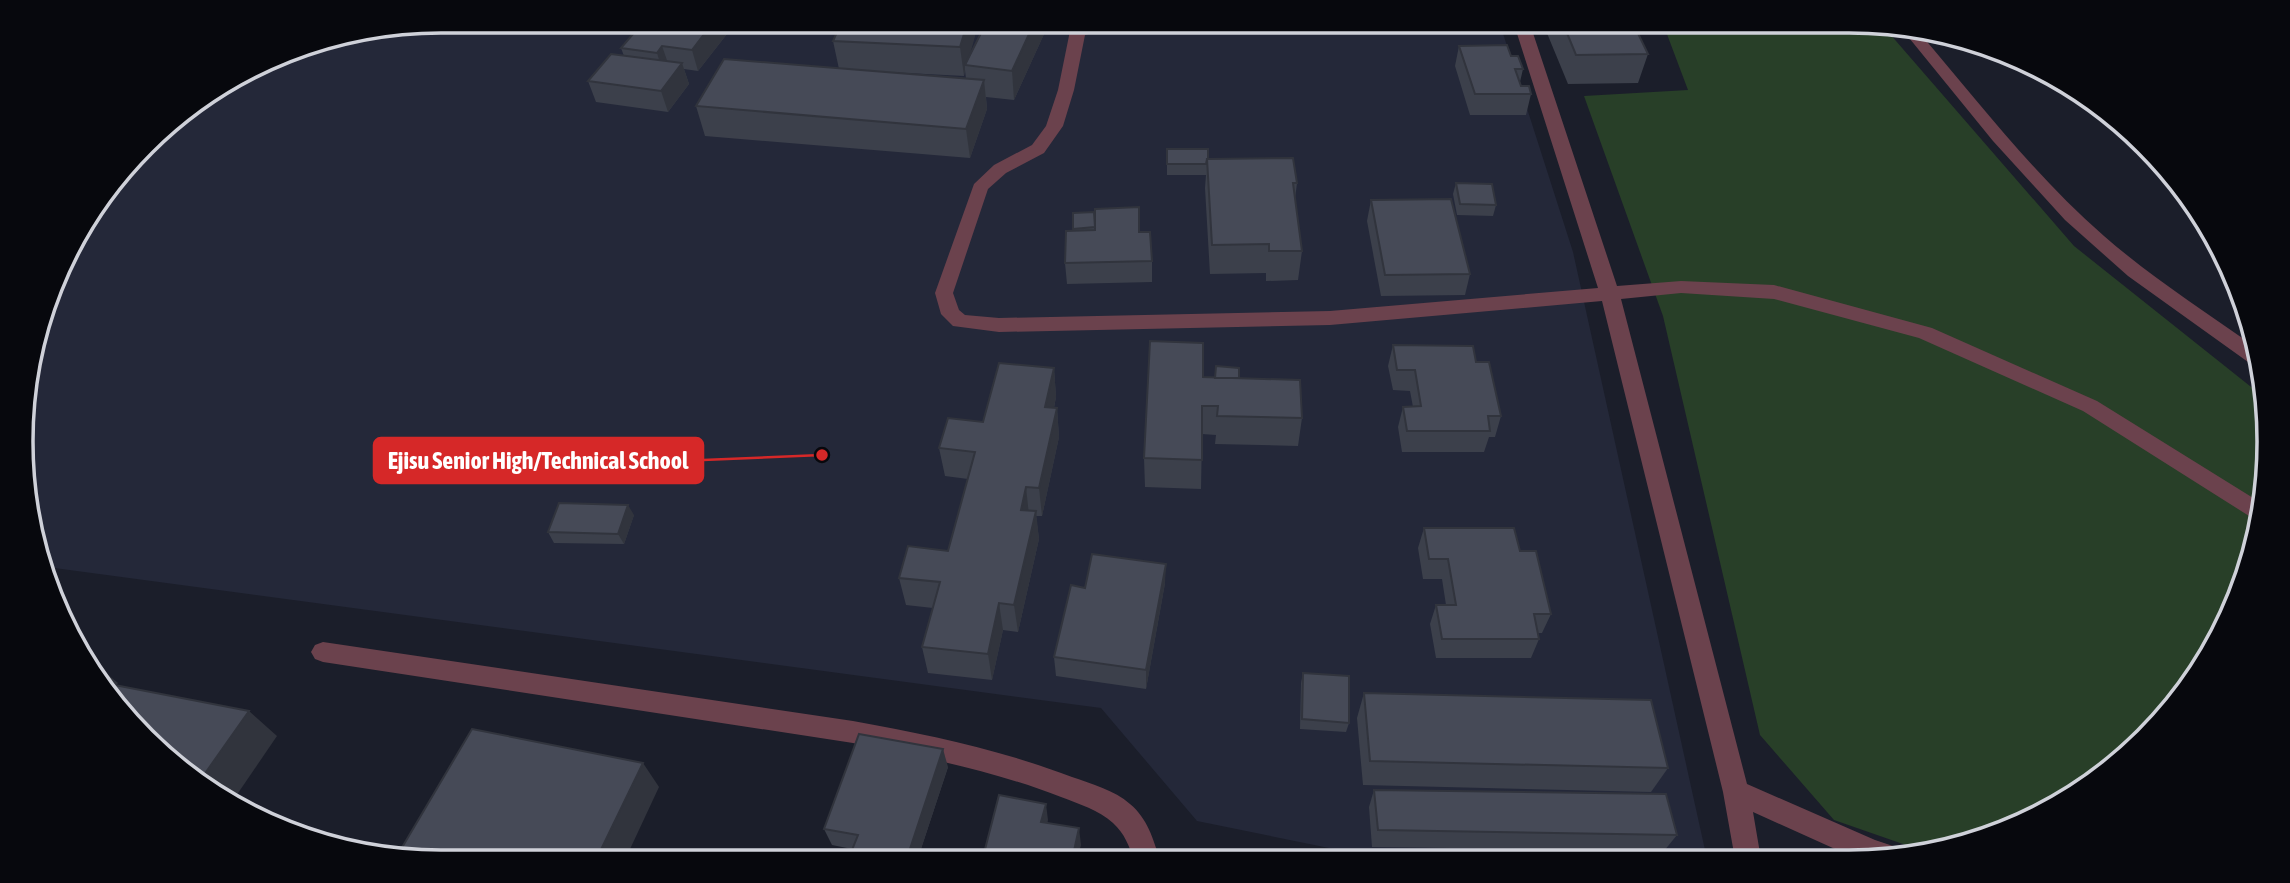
<svg xmlns="http://www.w3.org/2000/svg" width="2290" height="883" viewBox="0 0 2290 883" font-family="'Asap Condensed',sans-serif">
<rect width="100%" height="100%" fill="#1b1e2a"/>
<path fill="#242839" d="M442 21H1499L1573 252 1707 859 1388 860 1197 821 1101 708 47 567 29 524 25 386 77 232 165 125 306 43Z"/>
<path fill="#283f28" d="M1662 21H1848L1883 26 2074 246 2265 398 2255 551 2212 652 2126 757 2034 819 1926 852 1834 820 1760 735 1663 316 1584 96 1688 90Z"/>
<g fill="none" stroke-linecap="round" stroke-linejoin="round">
<g fill="#6b424d" fill-rule="evenodd">
<path d="M1072 21H1088L1087 25 1101 21H1126L1123 24 1085 35 1074 90 1063 126 1044 153 1006 173 988 189 953 293 959 310 965 315 999 318 1330 311 1598 288 1513 21H1529L1617 286 1681 281 1774 285 1932 328 2097 401 2258 501 2257 521 2083 411 1919 338 1774 299 1681 293 1621 299 1747 784 1875 840 1902 849 1906 858H1855L1753 812 1761 859H1735L1723 792 1602 301 1330 325 999 332 953 326 941 314 935 293 974 184 994 165 1032 145 1046 126 1058 90Z"/>
<path d="M1236 21 1375 24 1467 21 1459 26 1375 34 1244 26Z"/>
<path d="M1901 28 1917 30C1977 100 2034 175 2104 236 2150 276 2201 309 2251 344L2257 363 2248 362 2128 276 2065 220 1993 141Z"/>
<path d="M323 642 853 721C930 735 998 749 1072 777 1092 784 1114 790 1130 804 1148 819 1153 839 1160 860H1134C1129 846 1125 834 1113 823 1099 810 1079 804 1061 797 994 771 924 757 853 743L323 662 315 659 311 652 315 645Z"/>
</g>
</g>
<g fill="#3c404b" fill-rule="evenodd">
<path d="M979 21 969 56 987 21H1050L1014 100 986 97 987 109 970 158 705 136 696 106 839 69 833 41ZM965 70 966 79 887 72 964 76Z"/>
<path d="M1542 21H1632L1648 54 1638 83 1568 84Z"/>
<path d="M734 25 698 71 684 69 689 84 668 112 596 102 588 81 624 56 621 48Z"/>
<path d="M1459 46 1511 56 1523 69 1520 82 1521 86 1531 94 1526 115H1470L1455 66Z"/>
<path d="M1167 149 1208 159 1297 183 1295 199 1302 251 1298 280 1266 281V273L1210 274 1205 188 1206 175H1167Z"/>
<path d="M1456 183 1496 205 1493 216 1457 215 1453 194Z"/>
<path d="M1371 200 1470 274 1465 295 1381 296 1367 221Z"/>
<path d="M1094 212 1095 230 1139 232 1152 261V282L1067 284 1065 263 1073 229Z"/>
<path d="M1393 345 1476 362 1501 416 1495 437H1489L1484 452H1402L1398 427 1403 407H1413L1410 391 1393 390 1388 366Z"/>
<path d="M1054 368 1056 397 1054 408H1057L1059 437 1042 516H1036L1039 539 1018 632 1003 630 992 680 928 673 922 647 933 608 906 605 899 578 948 551 968 479 945 476 939 448 983 422Z"/>
<path d="M1203 377 1239 378 1302 418 1298 446 1215 444 1216 435 1202 434 1201 489 1145 487 1144 458Z"/>
<path d="M634 515 624 544 554 543 548 532Z"/>
<path d="M1424 528 1520 551 1551 614 1542 633H1538L1539 639 1531 658H1436L1430 624 1436 605H1446L1442 579H1423L1418 548Z"/>
<path d="M1165 583 1146 689 1056 676 1054 657 1085 588Z"/>
<path d="M1303 673 1349 723 1346 732 1300 729 1301 683Z"/>
<path d="M1364 693 1668 768 1651 792 1363 785 1357 718Z"/>
<path d="M948 767 917 861H848L852 849 832 845 824 829Z"/>
<path d="M1374 790 1677 835 1664 851 1372 847 1369 807Z"/>
</g>
<g fill="#31343d">
<path d="M714 21H733L734 25 698 71 692 50Z"/>
<path d="M968 21H979L967 66 965 65V70L964 76 960 47Z"/>
<path d="M1035 21H1050L1014 100 1012 71Z"/>
<path d="M662 46 669 66 663 73 657 53Z"/>
<path d="M682 63 689 84 668 112 661 91Z"/>
<path d="M984 80 987 109 970 158 966 129Z"/>
<path d="M1054 368 1056 397 1048 436 1045 407Z"/>
<path d="M1057 408 1059 437 1042 516 1039 488Z"/>
<path d="M1026 487 1029 515 1021 510Z"/>
<path d="M628 505 634 515 624 544 618 534Z"/>
<path d="M1036 511 1039 539 1018 632 1014 605Z"/>
<path d="M1166 564 1165 583 1146 689V670Z"/>
<path d="M999 603 1003 630 992 680 988 654Z"/>
<path d="M86 657 118 683 109 694 92 675 85 658Z"/>
<path d="M249 711 277 736 234 799 199 782Z"/>
<path d="M943 749 948 767 917 861H906Z"/>
<path d="M643 763 659 787 624 862H595Z"/>
<path d="M1046 804 1048 820 1044 838 1041 822Z"/>
<path d="M1079 828 1081 845 1077 860H1072Z"/>
</g>
<g fill="#464a57" stroke="#31343d" stroke-width="2">
<path d="M644 21H714L692 50 662 46 657 53 621 48Z"/>
<path d="M842 21H968L960 47 833 41Z"/>
<path d="M987 21H1035L1012 71 965 65Z"/>
<path d="M1562 21H1632L1648 54 1576 55Z"/>
<path d="M1507 45 1511 56H1518L1523 69H1515L1521 86H1529L1531 94H1475L1459 46Z"/>
<path d="M611 54 682 63 661 91 588 81Z"/>
<path d="M724 59 984 80 966 129 696 106Z"/>
<path d="M1167 149H1208V159H1207L1206 164H1167Z"/>
<path d="M1293 158 1297 183H1293L1302 251H1269V244L1212 245 1207 159Z"/>
<path d="M1456 183 1492 184 1496 205 1460 204Z"/>
<path d="M1451 199 1470 274 1385 275 1371 200Z"/>
<path d="M1139 207V232H1150L1152 261 1065 263 1066 231 1095 230V209Z"/>
<path d="M1094 212 1095 227 1073 229V213Z"/>
<path d="M1150 341 1203 343V377L1300 380 1302 418 1217 416 1218 406H1202V460L1144 458Z"/>
<path d="M1393 345 1473 346 1476 362H1489L1501 416H1488L1490 431H1407L1403 407 1421 406 1415 370H1397Z"/>
<path d="M999 363 1054 368 1045 407 1057 408 1039 488 1026 487 1021 510 1036 511 1014 605 999 603 988 654 922 647 940 582 899 578 908 546 948 551 975 452 939 448 948 418 983 422Z"/>
<path d="M1216 366 1239 368V378H1215Z"/>
<path d="M559 503 628 505 618 534 548 532Z"/>
<path d="M1424 528H1514L1520 551H1536L1551 614H1534L1539 639H1442L1436 605H1456L1448 559H1429Z"/>
<path d="M1092 554 1166 564 1146 670 1054 657 1071 585 1085 588Z"/>
<path d="M1303 673 1349 676V723L1302 719Z"/>
<path d="M99 682 249 711 199 782 186 775Z"/>
<path d="M1364 693 1651 700 1668 768 1370 761Z"/>
<path d="M472 729 643 763 595 862H442L397 856Z"/>
<path d="M859 734 943 749 906 861 848 860 858 835 824 829Z"/>
<path d="M1374 790 1666 794 1677 835 1378 830Z"/>
<path d="M999 795 1046 804 1041 822 1079 828 1072 860 982 861Z"/>
</g>
<path d="M0 0H2290V883H0ZM441 33H1849A408 408 0 0 1 2257 441V442A408 408 0 0 1 1849 850H441A408 408 0 0 1 33 442V441A408 408 0 0 1 441 33Z" fill="#07080d" fill-rule="evenodd"/>
<path fill="none" stroke="#cfd1d9" stroke-width="3.5" d="M441 33H1849A408 408 0 0 1 2257 441V442A408 408 0 0 1 1849 850H441A408 408 0 0 1 33 442V441A408 408 0 0 1 441 33Z"/>
<path fill="none" stroke="#d62828" stroke-width="2.5" d="M822 455L703 460"/>
<circle fill="#d62828" stroke="#07080d" stroke-width="2.5" cx="822" cy="455" r="7"/>
<rect fill="#d62828" stroke="#d62828" stroke-width="2.5" x="374" y="438" width="329" height="45" rx="7"/>
<g font-size="24" text-anchor="middle" font-weight="bold" fill="#fff">
<text x="538" y="469">Ejisu Senior High/Technical School</text>
</g>
</svg>
